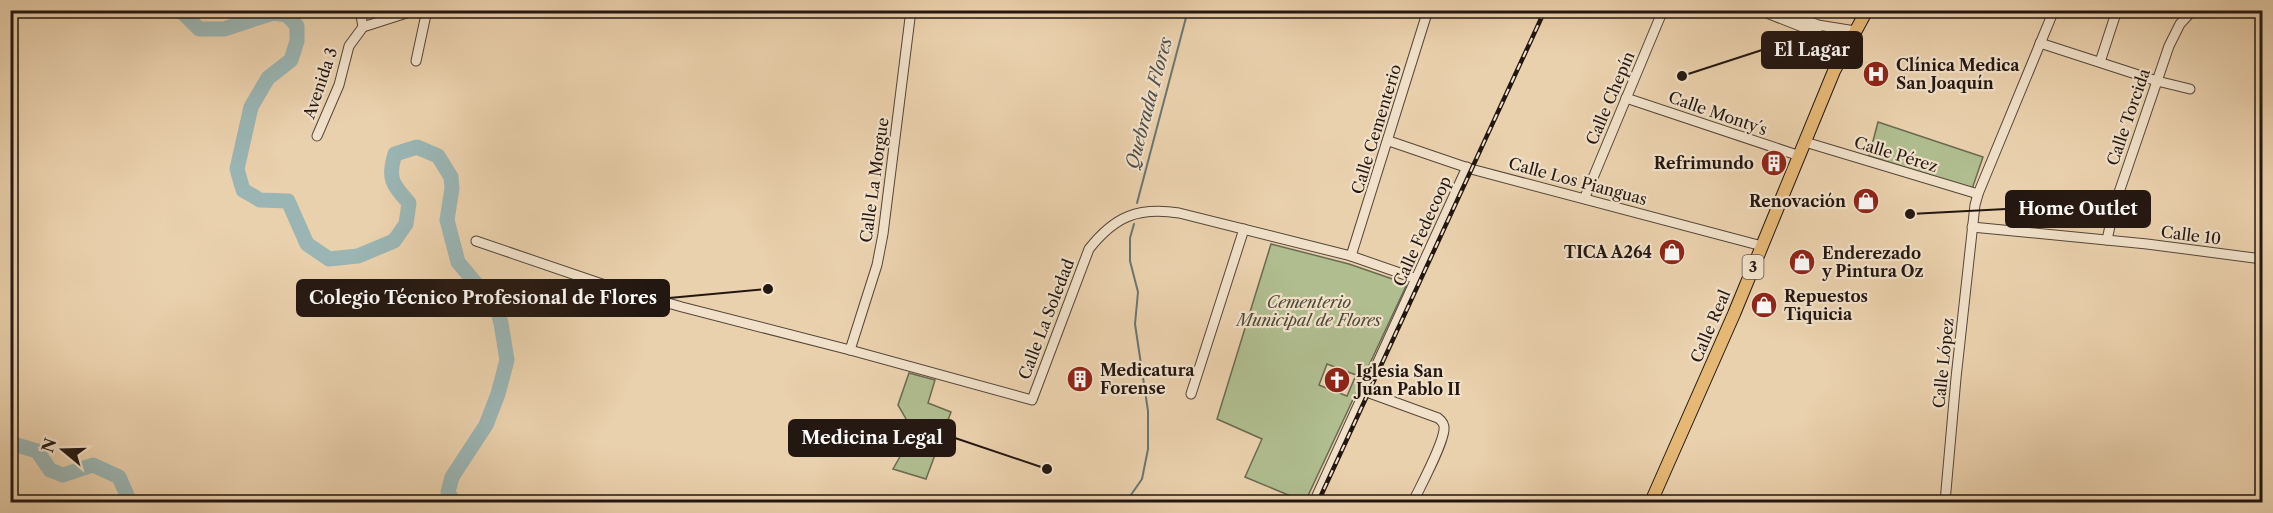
<svg xmlns="http://www.w3.org/2000/svg" width="2273" height="513" viewBox="0 0 2273 513" font-family="'Libre Caslon Text',serif">
<rect width="100%" height="100%" fill="#ead1ad"/>
<filter id="stains"><feTurbulence type="fractalNoise" baseFrequency=".00333" numOctaves="4"/><feColorMatrix values="0 0 0 0 .2 0 0 0 0 .09 0 0 0 0 .02 0 0 0 .5 -.17"/></filter>
<radialGradient id="worn" r=".72"><stop offset=".6" stop-color="#630" stop-opacity="0"/><stop offset="1" stop-color="#630" stop-opacity=".3"/></radialGradient>
<g fill="#b0bd8f" stroke="#6a6a50" stroke-width="1.5" fill-rule="evenodd">
<path d="M1878 122 1983 157 1972 189 1869 156Z"/>
<path d="M1271 244 1349 264 1407 284 1305 502 1245 477 1262 439 1217 419ZM1327 364 1356 375 1347 396 1319 385Z"/>
<path d="M909 373 935 380 928 403 951 412 926 479 893 469 902 453 890 443 894 429 907 430 909 424 898 405Z"/>
</g>
<g fill="none" stroke-linecap="round" stroke-linejoin="round">
<g stroke="#6a7672" stroke-width="2">
<path d="M1137 203 1188 10"/>
<path d="M1126 502 1142 479 1148 449V411L1135 324 1138 292 1130 261V238L1134 224"/>
</g>
<g stroke="#9ab5b3" stroke-width="15">
<path d="M184 10V14L199 29H224L273 13 287 15 297 26V41L291 60 268 78 251 107 237 169 243 190 260 200 288 201 307 244 329 259 358 256 394 241 406 224 409 203C393 185 387 179 395 154L417 147 438 156 451 177 452 188 447 220 458 262 497 309 501 323 507 360 498 394 486 425 452 477 448 492 454 502"/>
<path d="M10 443 37 451 50 470 63 475 93 465 119 477 130 502"/>
</g>
<defs>
<g id="minor">
<path d="M360 10 363 27"/>
<path d="M1759 10 1815 32 1845 49"/>
<path d="M1780 10 1818 25 1855 31"/>
<path d="M2040 43 2157 81 2190 89"/>
<path d="M416 61 427 10"/>
<path d="M2100 62 2117 10"/>
<path d="M1626 98 1800 156"/>
<path d="M317 136 339 85 349 46 363 27 416 10"/>
<path d="M1389 141 1471 169 1762 246"/>
<path d="M1805 142 1978 194"/>
<path d="M1585 197 1663 10"/>
<path d="M1972 227 2147 244 2262 259"/>
<path d="M2107 240 2114 207 2169 46 2180 24 2193 10"/>
<path d="M476 241 605 285 682 307 850 350 1032 400 1089 249C1115 216 1138 207 1179 213L1351 256 1417 279"/>
<path d="M1351 256 1428 10"/>
<path d="M850 350 877 265 883 234 911 10"/>
<path d="M1364 391 1438 418C1442 421 1445 424 1444 430 1442 447 1421 485 1413 502"/>
<path d="M1191 394 1244 229"/>
<path d="M1314 502 1467 167"/>
<path d="M1945 502 1956 378 1975 205 1978 194 2054 10"/>
</g>
<path id="major" d="M1651 502 1734 314 1834 71 1867 10"/>
</defs>
<use href="#minor" stroke="#554638" stroke-width="11"/>
<use href="#major" stroke="#231711" stroke-width="14"/>
<use href="#minor" stroke="#f1e1ca" stroke-width="9"/>
<use href="#major" stroke="#e5b876" stroke-width="12"/>
<defs>
<path id="rail" d="M1318 502 1545 10"/>
</defs>
<use href="#rail" stroke="#231711" stroke-width="4.5"/>
<use href="#rail" stroke="#f1e1ca" stroke-width="2" stroke-dasharray="7" stroke-linecap="butt"/>
</g>
<defs>
<symbol id="hospital-disc" viewBox="-11 -11 22 22"><circle r="9.5" fill="#8f2418" stroke="#f1e1ca"/><path d="M-5-5h3v3.5h4V-5h3V5h-3V1.5h-4V5h-3Z" fill="#fff"/></symbol>
<symbol id="building-disc" viewBox="-11 -11 22 22"><circle r="9.5" fill="#8f2418" stroke="#f1e1ca"/><path d="M-4-6H4V6H1V3H-1V6H-4ZM-2.5-4.3h1.7v1.8h-1.7ZM.8-4.3h1.7v1.8H.8ZM-2.5-1h1.7V.8h-1.7ZM.8-1h1.7V.8H.8Z" fill="#fff"/></symbol>
<symbol id="shop-disc" viewBox="-11 -11 22 22"><circle r="9.5" fill="#8f2418" stroke="#f1e1ca"/><path d="M-5-2.5h2.3a2.7 3.5 0 0 1 5.4 0H5L5.5 6h-11ZM-1.5-2.5h3a1.5 2.3 0 0 0-3 0Z" fill="#fff"/></symbol>
<symbol id="church-disc" viewBox="-11 -11 22 22"><circle r="9.5" fill="#8f2418" stroke="#f1e1ca"/><path d="M-1.2-6h2.4v3.5h3.3v2.4h-3.3V6h-2.4V-.1h-3.3v-2.4h3.3Z" fill="#fff"/></symbol>
</defs>
<g fill-rule="evenodd">
<use href="#hospital-disc" x="1861" y="59" width="30" height="30"/>
<use href="#building-disc" x="1759" y="148" width="30" height="30"/>
<use href="#shop-disc" x="1851" y="186" width="30" height="30"/>
<use href="#shop-disc" x="1657" y="237" width="30" height="30"/>
<use href="#shop-disc" x="1787" y="247" width="30" height="30"/>
<use href="#shop-disc" x="1749" y="290" width="30" height="30"/>
<use href="#building-disc" x="1065" y="364" width="30" height="30"/>
<use href="#church-disc" x="1322" y="365" width="30" height="30"/>
</g>
<g text-anchor="middle" stroke-width="4.5" stroke-linejoin="round" paint-order="stroke">
<rect fill="#f1e1ca" stroke="#615448" stroke-width="1.5" x="1742.5" y="255" width="21" height="24" rx="4.5"/>
<g font-size="15" font-weight="bold" fill="#231711">
<text x="1753" y="272">3</text>
</g>
<g font-size="16" font-weight="bold" fill="#231711" stroke="#f1e1ca" text-anchor="start">
<text x="1896" y="71">Clínica Medica<tspan x="1896" dy="18">San Joaquín</tspan></text>
<text x="1754" y="169" text-anchor="end">Refrimundo</text>
<text x="1846" y="207" text-anchor="end">Renovación</text>
<text x="1652" y="258" text-anchor="end">TICA A264</text>
<text x="1822" y="259">Enderezado<tspan x="1822" dy="18">y Pintura Oz</tspan></text>
<text x="1784" y="302">Repuestos<tspan x="1784" dy="18">Tiquicia</tspan></text>
<text x="1100" y="376">Medicatura<tspan x="1100" dy="18">Forense</tspan></text>
<text x="1356" y="377">Iglesia San<tspan x="1356" dy="18">Juan Pablo II</tspan></text>
</g>
<g font-size="16" fill="#231711" stroke="#f1e1ca">
<text transform="translate(320 83) rotate(-71)" y="6">Avenida 3</text>
<text transform="translate(1610 98) rotate(-67)" y="6">Calle Chepín</text>
<text transform="translate(1718 113) rotate(19)" y="6">Calle Monty´s</text>
<text transform="translate(2128 117) rotate(-71)" y="6">Calle Torcida</text>
<text transform="translate(1376 129) rotate(-73)" y="6">Calle Cementerio</text>
<text transform="translate(1896 154) rotate(17)" y="6">Calle Pérez</text>
<text transform="translate(874 180) rotate(-82)" y="6">Calle La Morgue</text>
<text transform="translate(1578 181) rotate(15)" y="6">Calle Los Pianguas</text>
<text transform="translate(1422 231) rotate(-66)" y="6">Calle Fedecoop</text>
<text transform="translate(2191 235) rotate(7)" y="6">Calle 10</text>
<text transform="translate(1046 319) rotate(-69)" y="6">Calle La Soledad</text>
<text transform="translate(1710 326) rotate(-67)" y="6">Calle Real</text>
<text transform="translate(1943 363) rotate(-84)" y="6">Calle López</text>
</g>
<g font-size="16" font-style="italic" fill="#4d4937" stroke="#f1e1ca">
<text x="1309" y="308">Cementerio<tspan x="1309" dy="18">Municipal de Flores</tspan></text>
</g>
<g font-size="18" font-style="italic" fill="#4d4e4a" stroke="#f1e1ca">
<text transform="translate(1149 103) rotate(-75)" y="6">Quebrada Flores</text>
</g>
</g>
<path fill="none" stroke="#231711" stroke-width="2" d="M1682 76L1762 50M1910 214L2006 209M768 289L669 298M1047 469L955 438"/>
<g fill="#231711" stroke="#f1e1ca" stroke-width="2">
<circle cx="1682" cy="76" r="6"/>
<circle cx="1910" cy="214" r="6"/>
<circle cx="768" cy="289" r="6"/>
<circle cx="1047" cy="469" r="6"/>
</g>
<g fill="#231711" stroke="#231711" stroke-width="2">
<rect x="1762" y="32" width="100" height="36" rx="6"/>
<rect x="2006" y="191" width="144" height="36" rx="6"/>
<rect x="297" y="280" width="372" height="36" rx="6"/>
<rect x="789" y="420" width="166" height="36" rx="6"/>
</g>
<g font-size="18" text-anchor="middle" font-weight="bold" fill="#fff">
<text x="1812" y="56">El Lagar</text>
<text x="2078" y="215">Home Outlet</text>
<text x="483" y="304">Colegio Técnico Profesional de Flores</text>
<text x="872" y="444">Medicina Legal</text>
</g>
<rect width="2273" height="513" fill="none" stroke="#ead1ad" stroke-width="36"/>
<rect x="12" y="12" width="2249" height="489" fill="none" stroke="#231711" stroke-width="3"/>
<rect x="18" y="18" width="2237" height="477" fill="none" stroke="#231711" stroke-width="1.5"/>
<g transform="translate(63 450) rotate(289)" stroke="#f1e1ca" stroke-width="4.5" paint-order="stroke">
<path d="M0-4.5L10 22L0 15L-10 22Z" fill="#231711"/>
<text y="-9" font-size="16" font-weight="bold" text-anchor="middle" fill="#231711">N</text>
</g>
<rect width="100%" height="100%" filter="url(#stains)"/>
<rect width="100%" height="100%" fill="url(#worn)"/>
</svg>
